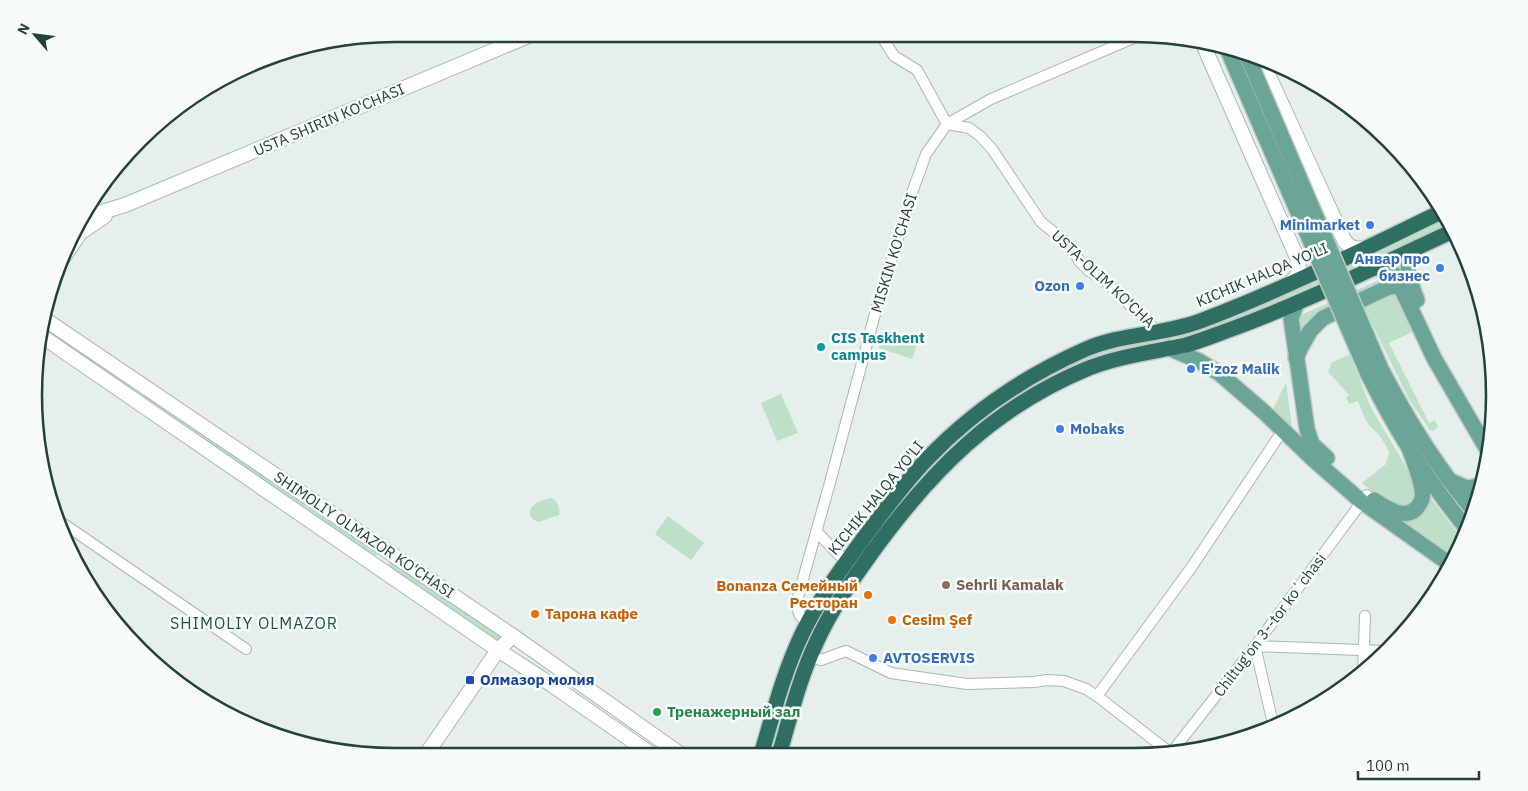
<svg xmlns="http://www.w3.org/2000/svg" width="1528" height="791" viewBox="0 0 1528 791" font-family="'IBM Plex Sans',sans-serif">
<rect width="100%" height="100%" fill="#e6efeb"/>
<g fill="#bfe0c8">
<path d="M1446 216 1451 225 1203 335 1179 340 1177 337 1178 334Z"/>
<path d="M1388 276 1395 283 1299 340 1298 317 1301 315Z"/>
<path d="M1400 292 1416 330 1389 343 1429 423 1434 420 1438 426 1434 431 1430 430 1410 401 1362 304Z"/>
<path d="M41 325 132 385 131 387 129 388 41 329Z"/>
<path d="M886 330 918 342 912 359 879 348Z"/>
<path d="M1153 339V343L1128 348 1100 357 1024 394 854 569 773 755H767L793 666 826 603 914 482 971 426 1034 382 1106 349Z"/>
<path d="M1350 354 1370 406 1415 482 1416 496C1414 499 1412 503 1409 506 1397 515 1371 490 1362 483L1386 464 1389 452C1384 441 1379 434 1370 426 1365 421 1361 408 1358 401L1349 404 1346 398 1349 395 1328 372 1331 363Z"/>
<path d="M1286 383 1292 427 1273 409Z"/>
<path d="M146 394 379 553 378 555 375 556 143 399Z"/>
<path d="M781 394 798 433 777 441 761 403Z"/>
<path d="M1429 496 1463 540 1454 559 1400 520C1419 520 1424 515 1429 496Z"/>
<path d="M551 498C557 500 561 509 559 515L539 522C530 520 526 510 535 504 539 501 546 499 551 498Z"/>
<path d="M668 516 704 543 691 560 655 534Z"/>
<path d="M391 561 499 634 501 638 496 641 389 567V563Z"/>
</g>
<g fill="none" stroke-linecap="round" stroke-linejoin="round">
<defs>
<g id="street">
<path d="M880 34 894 56 917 70 947 124 969 128 980 136 992 149 1041 222 1072 247 1079 261 1089 271 1105 281 1158 332"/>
<path d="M1265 68 1278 66"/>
<path d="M61 522 246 649"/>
<path d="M816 531 839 555 847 561"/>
<path d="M808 622 800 616 796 604 829 486 879 299 913 190 926 154 947 124 991 99 1143 34"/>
<path d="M810 657 821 660 846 651 891 673 967 684 1034 682 1047 680 1064 681 1086 689 1097 696 1172 754"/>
<path d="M1363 673 1365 616"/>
<path d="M1097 696 1191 568 1283 430"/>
<path d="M1274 728 1255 646 1386 651"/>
<path d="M1171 753 1255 646 1367 495"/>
</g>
<g id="secondary">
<path d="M1202 42 1299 262 1298 274 1290 284"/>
<path d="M1261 59 1345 242 1353 248 1365 249"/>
<path d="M83 216 92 215 125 205 533 34"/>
<path d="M61 261 80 233 105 216"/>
<path d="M43 318 513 636 683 756"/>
<path d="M40 335 498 650 552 685 654 756"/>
<path d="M425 756 498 650 513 636"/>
</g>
<g id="primary">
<path d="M1373 268 1385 269 1395 275 1434 358 1488 451"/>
<path d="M1417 300C1410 282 1401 262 1418 247"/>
<path d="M1297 303 1291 318 1307 429 1312 444 1327 458"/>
<path d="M1169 348 1199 361 1219 373 1264 412 1314 460 1362 502 1451 565"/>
<path d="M1296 358 1301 347 1310 331 1323 318 1389 287 1400 286 1416 298"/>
<path d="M1381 369C1407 419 1437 468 1474 511"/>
<path d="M1368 374C1395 429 1428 481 1467 529"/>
<path d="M1451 481 1467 488 1483 485"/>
<path d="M1374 500C1386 508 1408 523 1419 505 1422 501 1423 495 1422 490 1420 476 1414 462 1409 448"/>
</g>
<g id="highway">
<path d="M761 755C773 714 784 671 803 632 819 599 841 569 863 539 883 512 903 484 927 459 971 413 1027 375 1086 349 1123 333 1165 335 1203 320 1285 289 1364 249 1443 211"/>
<path d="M779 755C790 718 799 679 816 643 831 610 852 580 873 551 932 470 994 407 1089 368 1120 356 1153 352 1186 345 1200 341 1215 335 1229 330 1306 302 1379 265 1453 231"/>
</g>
</defs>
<use href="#street" stroke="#a8b8b2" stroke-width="12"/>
<use href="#secondary" stroke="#a4bbb3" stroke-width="16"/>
<use href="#primary" stroke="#c2cac8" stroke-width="18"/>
<use href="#highway" stroke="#c2cac8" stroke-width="18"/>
<use href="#street" stroke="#fff" stroke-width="10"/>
<use href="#secondary" stroke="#fff" stroke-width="14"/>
<use href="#primary" stroke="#6aa596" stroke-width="15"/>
<use href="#highway" stroke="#2f6f62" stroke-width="15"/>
<defs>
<g id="primary-bridge">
<path d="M1226 46 1368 374"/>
<path d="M1246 53 1381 369"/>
</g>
</defs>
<use href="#primary-bridge" stroke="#c2cac8" stroke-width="18" stroke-linecap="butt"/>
<use href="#primary-bridge" stroke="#6aa596" stroke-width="15"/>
</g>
<g fill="#3f7fe0" stroke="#f7fbf9" stroke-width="2">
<circle cx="1370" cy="225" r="5"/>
<circle cx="1440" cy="268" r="5"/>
<circle cx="1080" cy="286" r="5"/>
<circle cx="1191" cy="369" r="5"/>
<circle cx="1060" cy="429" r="5"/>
<circle cx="873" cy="658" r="5"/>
</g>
<circle fill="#0f9aa8" stroke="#f7fbf9" stroke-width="2" cx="821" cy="347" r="5"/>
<circle fill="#8d6e63" stroke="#f7fbf9" stroke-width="2" cx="946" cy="585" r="5"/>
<g fill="#e8710a" stroke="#f7fbf9" stroke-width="2">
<circle cx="868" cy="595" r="5"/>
<circle cx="535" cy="614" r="5"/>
<circle cx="892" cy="620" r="5"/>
</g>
<rect fill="#1a4fb4" stroke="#f7fbf9" stroke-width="2" x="465" y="675" width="10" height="10" rx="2.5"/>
<circle fill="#2e9e5b" stroke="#f7fbf9" stroke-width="2" cx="657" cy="712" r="5"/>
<g text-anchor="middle" stroke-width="5" stroke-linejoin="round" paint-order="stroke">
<g font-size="15" fill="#24423a" stroke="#f7fbf9">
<text transform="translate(329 120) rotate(-23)" y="5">USTA SHIRIN KO'CHASI</text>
<text transform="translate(894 253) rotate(-73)" y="5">MISKIN KO'CHASI</text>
<text transform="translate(1262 275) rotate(-23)" y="5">KICHIK HALQA YO'LI</text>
<text transform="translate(1103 279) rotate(43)" y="5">USTA-OLIM KO'CHA</text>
<text transform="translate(876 498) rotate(-51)" y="5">KICHIK HALQA YO'LI</text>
<text transform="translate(364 535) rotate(34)" y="5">SHIMOLIY OLMAZOR KO'CHASI</text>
<text transform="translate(1270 625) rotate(-53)" y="5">Chiltug'on 3--tor koʻchasi</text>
</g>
<g font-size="15" font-weight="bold" fill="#366cbe" stroke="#f7fbf9" text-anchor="end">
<text x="1360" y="230">Minimarket</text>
<text x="1430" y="264">Анвар про<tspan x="1430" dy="17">бизнес</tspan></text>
<text x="1070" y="291">Ozon</text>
<text x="1201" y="374" text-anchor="start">E'zoz Malik</text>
<text x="1070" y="434" text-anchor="start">Mobaks</text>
<text x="883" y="663" text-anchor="start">AVTOSERVIS</text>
</g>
<g font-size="15" font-weight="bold" fill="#0d838f" stroke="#f7fbf9" text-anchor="start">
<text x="831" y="343">CIS Taskhent<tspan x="831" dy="17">campus</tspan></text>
</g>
<g font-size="15" font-weight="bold" fill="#785e54" stroke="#f7fbf9" text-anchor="start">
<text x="956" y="590">Sehrli Kamalak</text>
</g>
<g font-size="15" font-weight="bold" fill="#c56008" stroke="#f7fbf9" text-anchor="start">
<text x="858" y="591" text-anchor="end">Bonanza Семейный<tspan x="858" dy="17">Ресторан</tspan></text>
<text x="545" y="619">Тарона кафе</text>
<text x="902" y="625">Cesim Şef</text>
</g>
<g font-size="15" font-weight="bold" fill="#164399" stroke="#f7fbf9" text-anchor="start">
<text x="480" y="685">Олмазор молия</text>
</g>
<g font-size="15" font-weight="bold" fill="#27864d" stroke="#f7fbf9" text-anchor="start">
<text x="667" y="717">Тренажерный зал</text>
</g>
<g font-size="16" letter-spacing="1" fill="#1f5548" stroke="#f7fbf9">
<text x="254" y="629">SHIMOLIY OLMAZOR</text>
</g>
</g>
<path d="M0 0H1528V791H0ZM395 42H1133A353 353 0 0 1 1486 395V395A353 353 0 0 1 1133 748H395A353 353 0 0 1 42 395V395A353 353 0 0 1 395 42Z" fill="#f7fbf9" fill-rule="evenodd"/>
<path fill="none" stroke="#24423a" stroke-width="2.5" d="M395 42H1133A353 353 0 0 1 1486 395V395A353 353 0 0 1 1133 748H395A353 353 0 0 1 42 395V395A353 353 0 0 1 395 42Z"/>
<g transform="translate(35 35) rotate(298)" stroke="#f7fbf9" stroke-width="4" paint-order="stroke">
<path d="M0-4L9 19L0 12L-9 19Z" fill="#24423a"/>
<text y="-8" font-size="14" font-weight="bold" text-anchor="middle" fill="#24423a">N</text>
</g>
<path d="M1358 771v8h121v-8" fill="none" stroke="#24423a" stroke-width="2.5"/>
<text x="1366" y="771" font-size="15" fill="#24423a" stroke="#f7fbf9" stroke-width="4" paint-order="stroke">100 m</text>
</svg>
